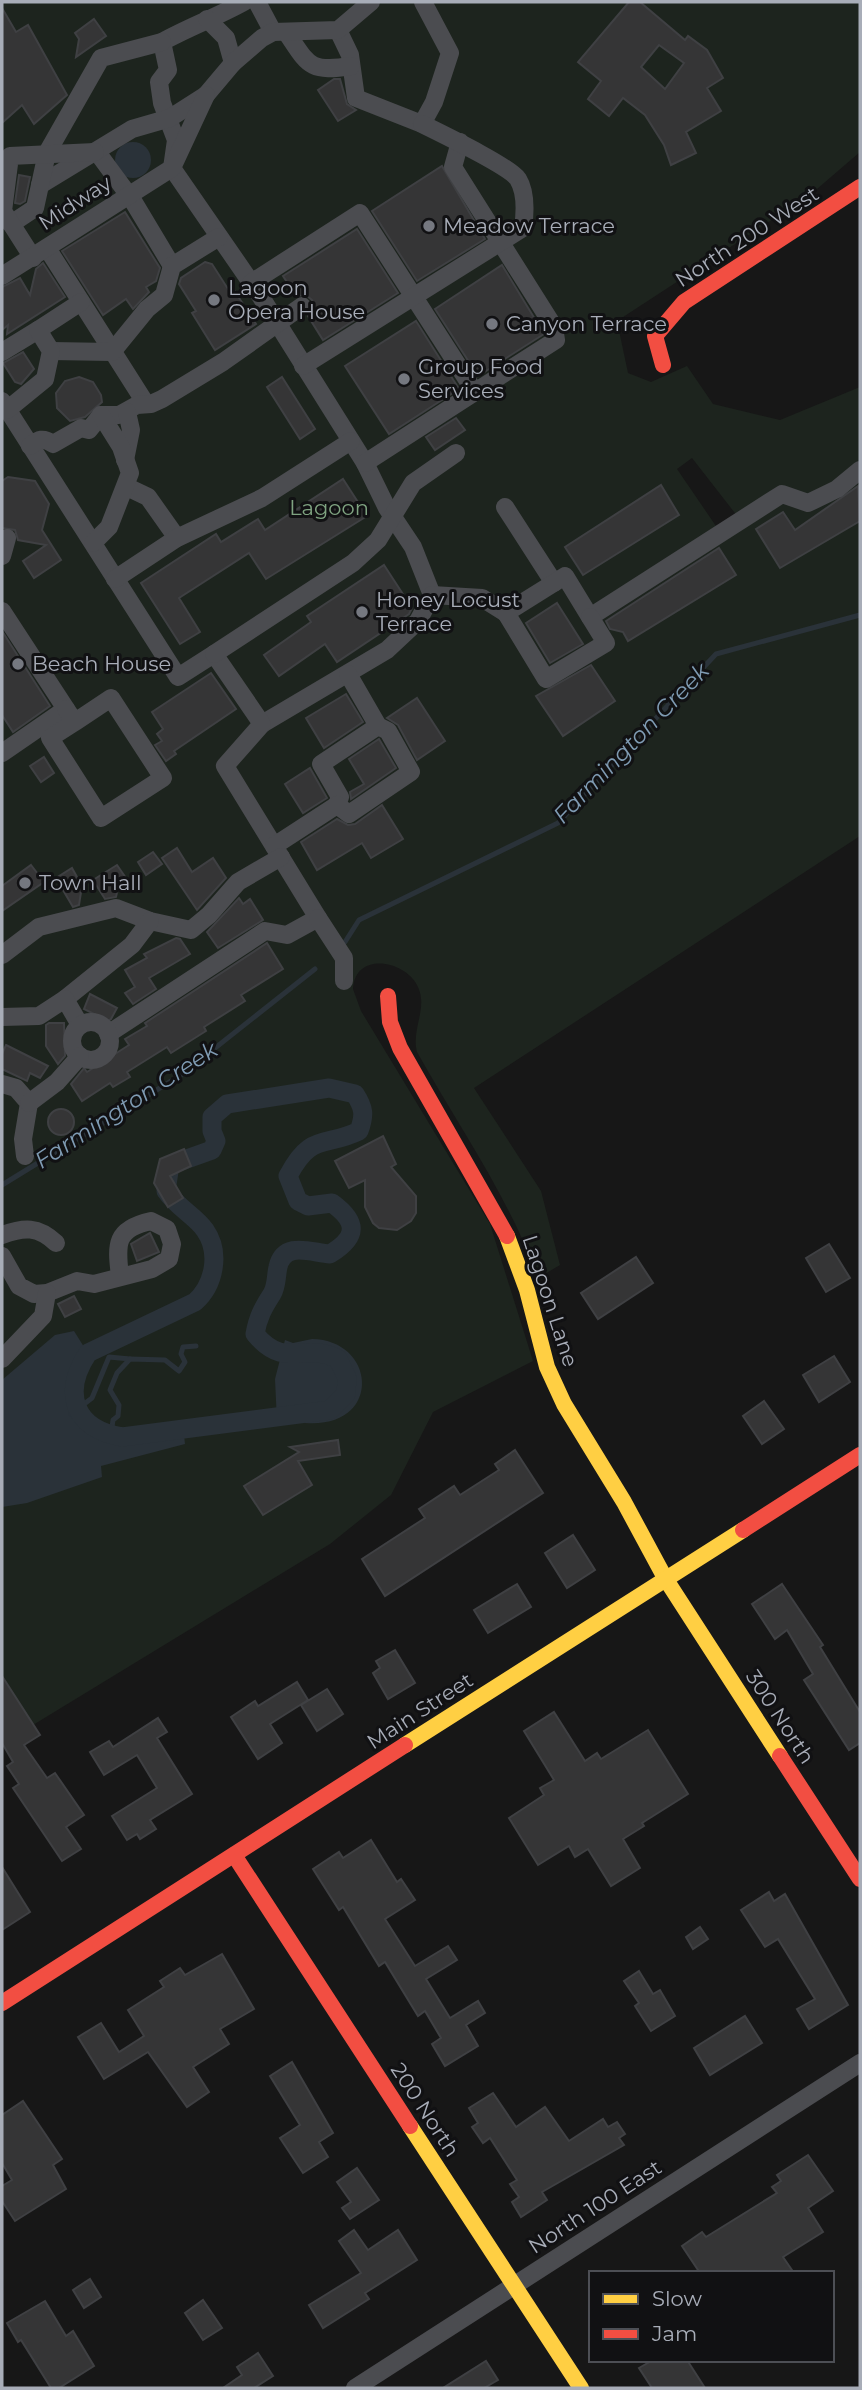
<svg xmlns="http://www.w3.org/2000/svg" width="862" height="2390" viewBox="0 0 862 2390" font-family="Montserrat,sans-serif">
<rect width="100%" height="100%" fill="#171717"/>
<path fill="#1d241e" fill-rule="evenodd" d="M2 2H860V152L810 195 617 321 628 373 651 382 687 366 713 404 780 420 860 387V836L474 1088 541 1191 560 1265 538 1278C509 1197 459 1127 417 1052 411 1029 428 1009 418 987 406 960 355 951 353 989L361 1011 490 1224 533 1361 433 1412 391 1495 330 1544 33 1725 2 1676ZM692 458 738 517 718 529 677 469Z"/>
<g fill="#2a3239">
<circle cx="133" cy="160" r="18"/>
<path d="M74 1331 84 1347C57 1378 60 1432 108 1441 132 1445 159 1438 184 1435L185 1444 101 1466 102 1477 27 1503 2 1507V1380L55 1335Z"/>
<path d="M312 1339C377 1340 383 1429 305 1423L304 1417 277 1421 275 1379 285 1340 293 1343Z"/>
</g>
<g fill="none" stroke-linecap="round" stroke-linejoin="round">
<g stroke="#2a3239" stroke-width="5">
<path d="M345 942 359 920 558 823 716 654 860 615"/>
<path d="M2 1185 181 1075 315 969"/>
<path d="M71 1414 92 1398 109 1357 130 1359"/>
<path d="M112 1427 113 1420 118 1416 119 1405 110 1390 117 1373 130 1359 165 1360 179 1371 185 1362 181 1354 183 1347 196 1346"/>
</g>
<path stroke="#2a3239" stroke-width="19" d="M329 1088 355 1094C364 1108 365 1115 359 1131 324 1148 311 1132 288 1176L298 1201 308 1206 332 1203C358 1222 358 1237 330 1254 312 1253 284 1240 278 1267 276 1275 277 1286 272 1294 263 1308 258 1317 255 1334 286 1371 306 1341 338 1359L347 1378 346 1394 330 1410 122 1437C73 1429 62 1392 88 1353L195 1302C214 1285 221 1253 205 1230 195 1216 178 1208 166 1191L170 1165 212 1150 216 1141 212 1131V1117L227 1104Z"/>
</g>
<g fill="#353536" stroke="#3f4043" stroke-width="2" fill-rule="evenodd">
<path d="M629 2H640L685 40 688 36 707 50 723 78 707 88 721 111 686 132 696 153 671 165 664 145 645 115 623 98 609 116 588 99 601 81 578 62ZM659 45 684 63 665 89 641 67Z"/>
<path d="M2 8 16 32 28 25 67 95 34 124 22 105 2 123Z"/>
<path d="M94 19 106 36 76 57 79 39 75 33Z"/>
<path d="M334 79H340L347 104 356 110 338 121 318 90Z"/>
<path d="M442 166 485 239 417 281 372 211Z"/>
<path d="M19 175 30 177 25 201 20 204 15 203Z"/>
<path d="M125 212 160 268 156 281 146 287 149 292 133 309 126 299 103 315 62 251Z"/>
<path d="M357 229 398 293 323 340 308 316 313 310 312 300 306 295 296 296 283 276Z"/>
<path d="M205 262 212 264 228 289 232 287 256 324 215 350 192 313 196 311 179 284 181 278Z"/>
<path d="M43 263 65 297 7 334 8 325 2 330V287L20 278 30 295 36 269Z"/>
<path d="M502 265 544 334 478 376 435 309Z"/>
<path d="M416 321 459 389 389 434 345 366Z"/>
<path d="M23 352 34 369 21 384 15 382 3 363Z"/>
<path d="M79 377 93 382 101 395 102 402 85 417 70 421 57 408 56 393 65 381Z"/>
<path d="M282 377 315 429 300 439 267 387Z"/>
<path d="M456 418 465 430 435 450 426 437Z"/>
<path d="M8 477 35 481 49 504 42 530 61 560 34 578 23 561 46 545 18 540 15 530 2 528V481Z"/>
<path d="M343 479 367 516 266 579 249 553 179 598 200 632 180 644 141 583 216 534 221 542 258 519 265 530Z"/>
<path d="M661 485 679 515 583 575 565 547Z"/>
<path d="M858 486 860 521 780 568 756 529 783 512 795 530Z"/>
<path d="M719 548 736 575 628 641 623 632 610 629 606 621Z"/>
<path d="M384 565 412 608 409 614 337 662 325 644 279 676 264 655 311 622 307 616Z"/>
<path d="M557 603 583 644 550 663 526 623Z"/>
<path d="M2 631 50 706 13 732 2 715Z"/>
<path d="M591 665 615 701 563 736 536 696Z"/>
<path d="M211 673 236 709 174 751 176 754 166 761 155 745 162 741 157 734 163 729 152 712Z"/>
<path d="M346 694 363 722 324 748 306 718Z"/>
<path d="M417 698 445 741 417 760 398 725 387 718Z"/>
<path d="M379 739 396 768 351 799 350 792 364 784 349 759Z"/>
<path d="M44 757 54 773 41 782 30 766Z"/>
<path d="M310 768 327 798 303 813 285 784Z"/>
<path d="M382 805 403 839 371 858 362 843 317 870 301 842 337 819 348 825 355 824Z"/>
<path d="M177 848 192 872 213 858 226 878 197 910 162 858Z"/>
<path d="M153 852 162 864 146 875 138 862Z"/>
<path d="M31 865 44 882 2 911V886Z"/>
<path d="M117 865 128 881 118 888 116 897 105 899 93 880Z"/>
<path d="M72 868 82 886 79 905 73 907 56 878Z"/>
<path d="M239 898 243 904 250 899 263 920 218 948 207 932Z"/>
<path d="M176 938 180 939 190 954 149 978 156 989 133 1004 125 993 135 987 125 970 147 958 144 954Z"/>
<path d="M267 943 283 969 241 995 245 1001 204 1027 206 1031 171 1053 167 1047 127 1072 130 1077 113 1087 110 1083 82 1101 71 1084 84 1068 87 1072 129 1045 125 1039 147 1026 145 1023Z"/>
<path d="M90 994 117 1008 111 1019 108 1021 84 1009Z"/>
<path d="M49 1023H64L65 1056 58 1064 46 1046V1025Z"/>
<path d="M6 1045 48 1066 40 1078 30 1073 27 1081 2 1069V1054Z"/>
<circle cx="61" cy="1122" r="13"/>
<path d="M383 1136 396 1164 391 1167 416 1196V1213L411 1221 397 1230 379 1228 373 1223 365 1207V1180L349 1188 335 1161Z"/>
<path d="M184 1149 191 1166 170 1176 183 1198 168 1207 154 1183 160 1159Z"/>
<path d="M150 1233 159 1252 137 1261 131 1244Z"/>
<path d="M829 1244 850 1278 826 1292 806 1258Z"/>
<path d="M636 1257 653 1283 598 1319 581 1293Z"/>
<path d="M74 1296 81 1309 65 1317 58 1304Z"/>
<path d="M834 1356 850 1382 819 1402 803 1375Z"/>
<path d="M764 1401 784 1429 762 1444 743 1416Z"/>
<path d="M338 1440 340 1455 298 1461 312 1485 263 1515 244 1486 299 1452 290 1447Z"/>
<path d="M515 1450 543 1493 385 1596 362 1559 425 1518 419 1509 454 1486 460 1495 499 1470 495 1464Z"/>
<path d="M573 1535 595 1570 567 1588 545 1553Z"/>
<path d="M517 1584 531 1607 488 1633 474 1610Z"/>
<path d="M782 1584 823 1645 820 1647 860 1712V1743L849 1750 804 1680 813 1674 787 1630 775 1639 752 1604Z"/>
<path d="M395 1650 415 1683 388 1699 373 1673 380 1668 376 1661Z"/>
<path d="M2 1676 40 1735 24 1745 47 1778 55 1773 84 1815 66 1827 81 1849 62 1861 13 1788 19 1784 7 1766 13 1762 2 1743Z"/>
<path d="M297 1682 308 1700 270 1724 282 1743 258 1759 231 1717 255 1701 258 1706Z"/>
<path d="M327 1689 343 1714 317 1731 301 1705Z"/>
<path d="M554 1712 585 1761 597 1753 601 1759 648 1730 688 1794 642 1823 644 1826 623 1839 640 1868 611 1886 588 1849 575 1857 569 1846 538 1865 509 1818 544 1795 540 1788 554 1780 524 1731Z"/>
<path d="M158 1718 167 1732 157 1738 192 1794 150 1820 156 1829 140 1839 137 1834 127 1840 112 1816 157 1788 137 1755 104 1775 90 1752 109 1741 113 1747Z"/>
<path d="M371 1840 397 1882 401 1879 415 1900 385 1919 415 1966 448 1946 457 1960 426 1979 450 2018 478 2001 485 2013 466 2025 478 2046 445 2066 432 2044 441 2038 425 2011 418 2016 385 1962 379 1966 343 1907 339 1910 313 1869 339 1852 343 1858Z"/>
<path d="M2 1867 30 1912 2 1930Z"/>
<path d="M769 1892 774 1901 785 1894 848 2005 809 2029 797 2009 815 1999 778 1939 765 1947 741 1910Z"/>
<path d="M700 1927 708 1939 693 1949 686 1937Z"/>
<path d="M222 1954 254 2009 220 2029 229 2044 193 2067 209 2092 187 2107 148 2052 104 2079 78 2037 101 2023 119 2052 144 2036 128 2010 164 1987 160 1981 180 1968 185 1975Z"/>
<path d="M639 1971 653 1994 660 1990 675 2016 651 2031 635 2006 639 2003 624 1981Z"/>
<path d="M745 2016 762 2043 710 2075 694 2048Z"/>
<path d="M292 2062 333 2133 319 2142 328 2157 303 2173 280 2138 300 2125 270 2076Z"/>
<path d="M493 2093 516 2127 545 2107 569 2141 603 2119 608 2127 617 2122 625 2134 619 2138 624 2145 542 2192 547 2200 521 2217 512 2202 519 2197 510 2184 517 2180 490 2138 483 2143 472 2127 478 2123 469 2108Z"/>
<path d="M23 2101 62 2159 53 2165 66 2189 15 2221 2 2201V2186L12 2180 2 2163V2115Z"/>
<path d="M808 2155 833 2191 808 2208 823 2232 783 2257 794 2273H700L682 2246 702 2232 706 2237 777 2193 772 2187 781 2181 777 2175Z"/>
<path d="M357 2168 379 2200 350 2219 342 2208 351 2202 337 2182Z"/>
<path d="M354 2230 368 2250 398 2230 417 2260 365 2293 369 2299 323 2328 309 2305 361 2273 339 2241Z"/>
<path d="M90 2279 101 2297 84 2308 73 2290Z"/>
<path d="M203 2300 222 2328 203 2340 185 2313Z"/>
<path d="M45 2301 66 2336 73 2331 94 2366 59 2388H51L21 2340 18 2342 7 2323Z"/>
<path d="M258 2353 273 2376 254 2388H223L242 2375 237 2367Z"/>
<path d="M653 2360H687L705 2388H652L639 2368Z"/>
<path d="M486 2361 498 2380 484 2388H443Z"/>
</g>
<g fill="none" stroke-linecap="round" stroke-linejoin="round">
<g stroke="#4b4c50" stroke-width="18">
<path d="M244 2C217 17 189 27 162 42L168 70 159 82 162 103 176 140 172 168 261 297 365 463 387 508 413 547 432 595 418 621 387 650 262 724"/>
<path d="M257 2 273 32"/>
<path d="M207 19 226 38 233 63"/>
<path d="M338 30 350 55 356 98 422 124 434 102 450 53 423 2"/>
<path d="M286 32C308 64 308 73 351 66"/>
<path d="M97 152 133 201 172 266"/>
<path d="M40 185 132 129 170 118 206 95 233 63 262 38 273 32 338 30 371 2"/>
<path d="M11 224 35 208 47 153 101 58 162 42"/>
<path d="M47 248 146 404"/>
<path d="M33 258 3 211 10 156 95 152"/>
<path d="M2 276 172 168 206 95"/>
<path d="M251 283 360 213 475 392 556 340 554 327 453 167 460 142"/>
<path d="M51 351 112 352 147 309 164 295 172 266 219 237"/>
<path d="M2 352 38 330"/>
<path d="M303 366 523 228C525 214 526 192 518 179 509 166 440 133 422 124"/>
<path d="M2 401 178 677 214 654 262 724 225 766 318 918 287 935 265 931 108 1034"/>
<path d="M7 410 45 379 51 351 38 330 81 302"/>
<path d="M30 446C39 439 43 437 53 444L81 428 89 430 101 415H119L137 405 151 404 162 399 223 362 302 306"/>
<path d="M125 460 131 430 127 412"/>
<path d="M365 463 475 392"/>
<path d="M127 487 148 497 177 538"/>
<path d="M505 507 554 583"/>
<path d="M93 543 109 527 130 473 121 447 101 415"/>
<path d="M2 556 7 538"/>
<path d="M115 579 177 538 262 498 351 441"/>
<path d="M432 595 482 598 506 613 565 576 590 617 782 494 808 503 837 489 860 470"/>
<path d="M2 611 66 709 2 753"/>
<path d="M506 613 546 679 606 643 590 617"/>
<path d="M214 654 353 563 378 540 413 483 456 453"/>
<path d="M66 709 75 722 111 698 163 778 101 818 50 738 75 722"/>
<path d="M337 805 340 797 321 764 378 726"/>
<path d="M274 846 337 805 349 814 411 772 388 731 378 726 348 674"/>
<path d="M318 918 344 958V981"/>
<path d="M2 955 39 927 116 908 150 921 191 930 209 915 238 882 281 857"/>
<path d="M65 999 132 945 150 921"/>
<path d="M2 1017 39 1016 65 999 80 1025"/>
<circle cx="91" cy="1041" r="19"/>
<path d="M2 1084 16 1088 29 1103 23 1139 25 1156"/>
<path d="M29 1103 57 1082 80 1056"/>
<path d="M2 1235C24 1227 38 1226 56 1243"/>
<path d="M2 1256 19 1286 34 1294 47 1293 77 1281 94 1284 152 1269 169 1259 172 1244 167 1229 151 1221C115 1229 116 1244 120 1276"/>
<path d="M2 1359 43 1316 47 1293"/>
<path d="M355 2388 860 2063"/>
</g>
<g stroke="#ffcf43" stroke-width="16">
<path d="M507 1236 527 1290 547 1367 564 1404 624 1502 665 1578 780 1756"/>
<path d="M405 1745 743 1530"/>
<path d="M410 2126 581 2388"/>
</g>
<g stroke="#f24e42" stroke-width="16">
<path d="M663 365 655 336 684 302 860 187"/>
<path d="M388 996 390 1022 400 1048 507 1236"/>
<path d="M743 1530 860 1455"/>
<path d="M780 1756 860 1879"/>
<path d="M234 1855 410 2126"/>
<path d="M2 2003 405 1745"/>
</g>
</g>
<g fill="#757880" stroke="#111113" stroke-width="2.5">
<circle cx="429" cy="226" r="7"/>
<circle cx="214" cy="300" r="7"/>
<circle cx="492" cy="324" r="7"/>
<circle cx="404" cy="379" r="7"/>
<circle cx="362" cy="612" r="7"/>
<circle cx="18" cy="664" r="7"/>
<circle cx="25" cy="883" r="7"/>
</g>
<g text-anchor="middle" stroke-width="6" stroke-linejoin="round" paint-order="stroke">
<g font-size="21" fill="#a8adb8" stroke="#111113">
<text transform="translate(75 203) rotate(-33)" y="7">Midway</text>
<text transform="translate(747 237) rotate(-33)" y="7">North 200 West</text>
<text transform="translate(550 1301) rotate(72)" y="7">Lagoon Lane</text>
<text transform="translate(420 1711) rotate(-33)" y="7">Main Street</text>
<text transform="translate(780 1717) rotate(57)" y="7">300 North</text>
<text transform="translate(425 2110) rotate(57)" y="7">200 North</text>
<text transform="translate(595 2207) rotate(-33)" y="7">North 100 East</text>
</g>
<g font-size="21" fill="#a8adb8" stroke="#111113" text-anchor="start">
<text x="443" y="233">Meadow Terrace</text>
<text x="228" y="295">Lagoon<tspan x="228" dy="24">Opera House</tspan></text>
<text x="506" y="331">Canyon Terrace</text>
<text x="418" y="374">Group Food<tspan x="418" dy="24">Services</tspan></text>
<text x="376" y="607">Honey Locust<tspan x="376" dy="24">Terrace</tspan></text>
<text x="32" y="671">Beach House</text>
<text x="39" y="890">Town Hall</text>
</g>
<g font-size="21" fill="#7fa381" stroke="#111113">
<text x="329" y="515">Lagoon</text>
</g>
<g font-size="23" font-style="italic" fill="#7f9bb3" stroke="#111113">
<text transform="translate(631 743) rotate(-46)" y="8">Farmington Creek</text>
<text transform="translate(126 1105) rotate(-33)" y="8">Farmington Creek</text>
</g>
</g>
<rect width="862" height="2390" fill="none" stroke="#a8adb8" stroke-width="7"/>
<rect x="589" y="2271" width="245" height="91" fill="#111113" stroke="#4d4f55" stroke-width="2"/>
<rect x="603" y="2294" width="35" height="10" fill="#ffcf43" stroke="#4d4f55" stroke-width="2"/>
<text x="652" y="2306" font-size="21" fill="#a8adb8">Slow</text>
<rect x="603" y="2329" width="35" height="10" fill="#f24e42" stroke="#4d4f55" stroke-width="2"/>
<text x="652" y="2341" font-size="21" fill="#a8adb8">Jam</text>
</svg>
